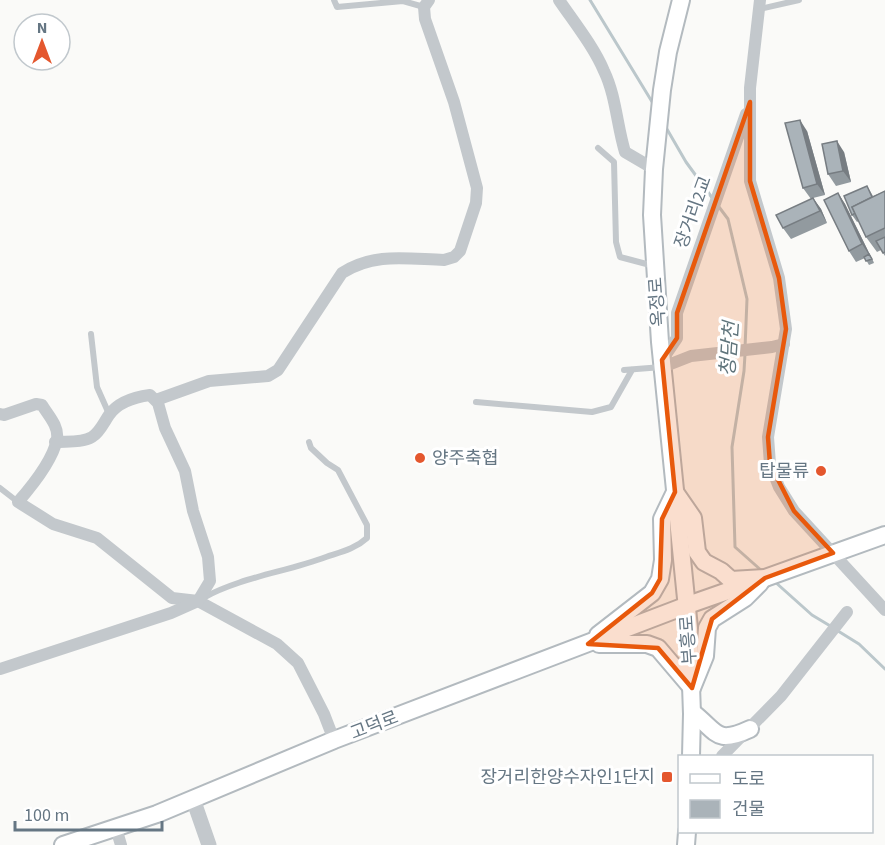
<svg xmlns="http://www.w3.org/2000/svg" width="885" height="845" viewBox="0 0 885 845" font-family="'Source Sans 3','Noto Sans KR',sans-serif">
<rect width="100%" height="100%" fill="#fafaf8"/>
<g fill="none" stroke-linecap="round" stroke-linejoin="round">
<g stroke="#bbc7cb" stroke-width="3">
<path d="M590 0 654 105"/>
<path d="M664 124 686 162 713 199"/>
<path d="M719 207 728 219 747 299 745 348"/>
<path d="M745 354 744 371 732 447 735 547 762 571"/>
<path d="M774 581 812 615 832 627"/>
<path d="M838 631 859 644 885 669"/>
</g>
<defs>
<g id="secondary">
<path d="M681 0 668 52 662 90 654 169 652 215 660 342 689 628 692 714 691 756"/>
<path d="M598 635 652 593 660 579 663 560 662 519 675 492 693 518 697 552 704 562 721 571 731 580 765 578 885 535"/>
<path d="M599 644H647L658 648 692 688 705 656 707 628 712 619 745 598 760 583"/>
<path d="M692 712C718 732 715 745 750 729"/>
<path d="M63 845 157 814 334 740 685 606 765 578"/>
<path d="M686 845 687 832"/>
</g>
</defs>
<use href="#secondary" stroke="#b3babf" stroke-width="20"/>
<g stroke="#c3c8cc" stroke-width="6">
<path d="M334 0 337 7 403 1 424 7"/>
<path d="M760 9 799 0"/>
<path d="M598 148 614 162 616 242 620 257 654 266"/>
<path d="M91 334 97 387 109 414"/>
<path d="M624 370 662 367"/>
<path d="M476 402 592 412 611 407 632 370"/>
<path d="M0 488 18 502"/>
<path d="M203 598C241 577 286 572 326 557 341 552 355 549 367 538V525L338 470 327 463 311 448 309 442"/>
</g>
<g stroke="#c3c8cc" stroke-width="12">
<path d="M559 0C574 22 594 47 604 71 616 96 617 126 625 152L654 169"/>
<path d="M760 0 750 88V181L779 278 786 329 768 437 770 464 779 487 794 511 885 610"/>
<path d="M662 360 677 338V313L746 114"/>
<path d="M663 367 691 356 772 347 784 344"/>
<path d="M156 400 209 381 268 376 278 370 342 273C374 252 408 259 444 260L454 257 460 251 476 203 477 188 454 102 425 19 424 7 429 0"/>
<path d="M0 414 4 415 36 404 42 405C48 415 59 426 57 439 53 460 32 486 18 502L53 524 97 538 172 598 198 601 277 644 298 663 324 714 334 740"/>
<path d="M0 669 171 613 198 601 210 581 208 557 193 511 185 471 165 428 158 403 150 395C135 397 118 402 109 415 104 422 100 432 92 437 82 443 67 441 55 442"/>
<path d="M722 756 781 696 847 612"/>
<path d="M116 828 121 845"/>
</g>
<path stroke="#c3c8cc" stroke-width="15" d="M193 799 209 845"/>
<use href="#secondary" stroke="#fff" stroke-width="16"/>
</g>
<g fill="#929a9f">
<path d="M807 131 825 195 813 198 821 209 827 223 791 239 783 228 811 199 803 188Z"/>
<path d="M844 152 851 182 836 186 828 174Z"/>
<path d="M867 186 873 196 885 191V256L881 250 877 252 866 237 859 221 857 222 852 215Z"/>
<path d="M838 193 845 204 874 263 869 265 865 258 856 262 849 251Z"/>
</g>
<g fill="#777d82">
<path d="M800 120 807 131 825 195 817 184Z"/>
<path d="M837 141 844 152 851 182 843 171Z"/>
<path d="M838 193 845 204 874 263 862 244Z"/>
<path d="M813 198 821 209 827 223 820 211Z"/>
</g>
<g fill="#aab3b9" stroke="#777d82" stroke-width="1.5">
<path d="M800 120 817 184 803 188 785 123Z"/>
<path d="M837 141 843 171 828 174 822 144Z"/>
<path d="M867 186 872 197 852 207 855 213 852 215 844 196Z"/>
<path d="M885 191V228L866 237 852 207Z"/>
<path d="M838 193 862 244 849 251 824 200Z"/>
<path d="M813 198 820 211 783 228 776 215Z"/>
<path d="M885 237V252L883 253 876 241Z"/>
<path d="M869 254 872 259 866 261 864 257Z"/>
</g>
<path fill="#e8590c" fill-opacity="0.2" stroke="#e8590c" stroke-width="4.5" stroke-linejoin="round" d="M750 102V181L779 278 786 329 768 437 770 464 794 511 833 553 765 578 712 619 692 688 658 648 588 644 652 593 660 579 662 519 675 492 662 360 677 338V313Z"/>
<g fill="#e4572e" stroke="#fff" stroke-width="2">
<circle cx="420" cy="458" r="6"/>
<circle cx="821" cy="471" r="6"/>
<rect x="661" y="771" width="12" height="12" rx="3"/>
</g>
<g text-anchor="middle" stroke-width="6" stroke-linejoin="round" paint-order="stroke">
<g font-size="18" fill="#657683" stroke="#fff">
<text transform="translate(693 212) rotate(-70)" y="6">장거리2교</text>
<text transform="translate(657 302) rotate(-94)" y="6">옥정로</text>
<text transform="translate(688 640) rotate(-94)" y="6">부흥로</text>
<text transform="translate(374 725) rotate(-21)" y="6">고덕로</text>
</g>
<g font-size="18" fill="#657683" stroke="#fff" text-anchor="end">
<text x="432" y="464" text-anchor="start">양주축협</text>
<text x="809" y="477">탑물류</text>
<text x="655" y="783">장거리한양수자인1단지</text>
</g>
<g font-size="20" font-style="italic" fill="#60757c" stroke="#fff">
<text transform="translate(729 349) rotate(-86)" y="7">청담천</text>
</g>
</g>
<rect x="678" y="755" width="195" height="78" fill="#ffffff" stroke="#c1c8cd" stroke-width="1.5"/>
<rect x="690" y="774" width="30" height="9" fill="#ffffff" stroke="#c1c8cd" stroke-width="1.5"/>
<text x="732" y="785" font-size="18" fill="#657683">도로</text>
<rect x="690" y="800" width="30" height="18" fill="#aab3b9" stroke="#c1c8cd" stroke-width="1.5"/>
<text x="732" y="815" font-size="18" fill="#657683">건물</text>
<g transform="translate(42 42)"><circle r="28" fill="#ffffff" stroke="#c1c8cd" stroke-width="1.5"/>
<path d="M0-4.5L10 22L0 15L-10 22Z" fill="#e4572e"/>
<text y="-9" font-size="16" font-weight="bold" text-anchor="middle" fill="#657683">N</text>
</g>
<path d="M15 821v9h147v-9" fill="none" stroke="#657683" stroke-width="3"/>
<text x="24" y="821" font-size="18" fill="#657683" stroke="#ffffff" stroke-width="4.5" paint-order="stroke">100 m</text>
</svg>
